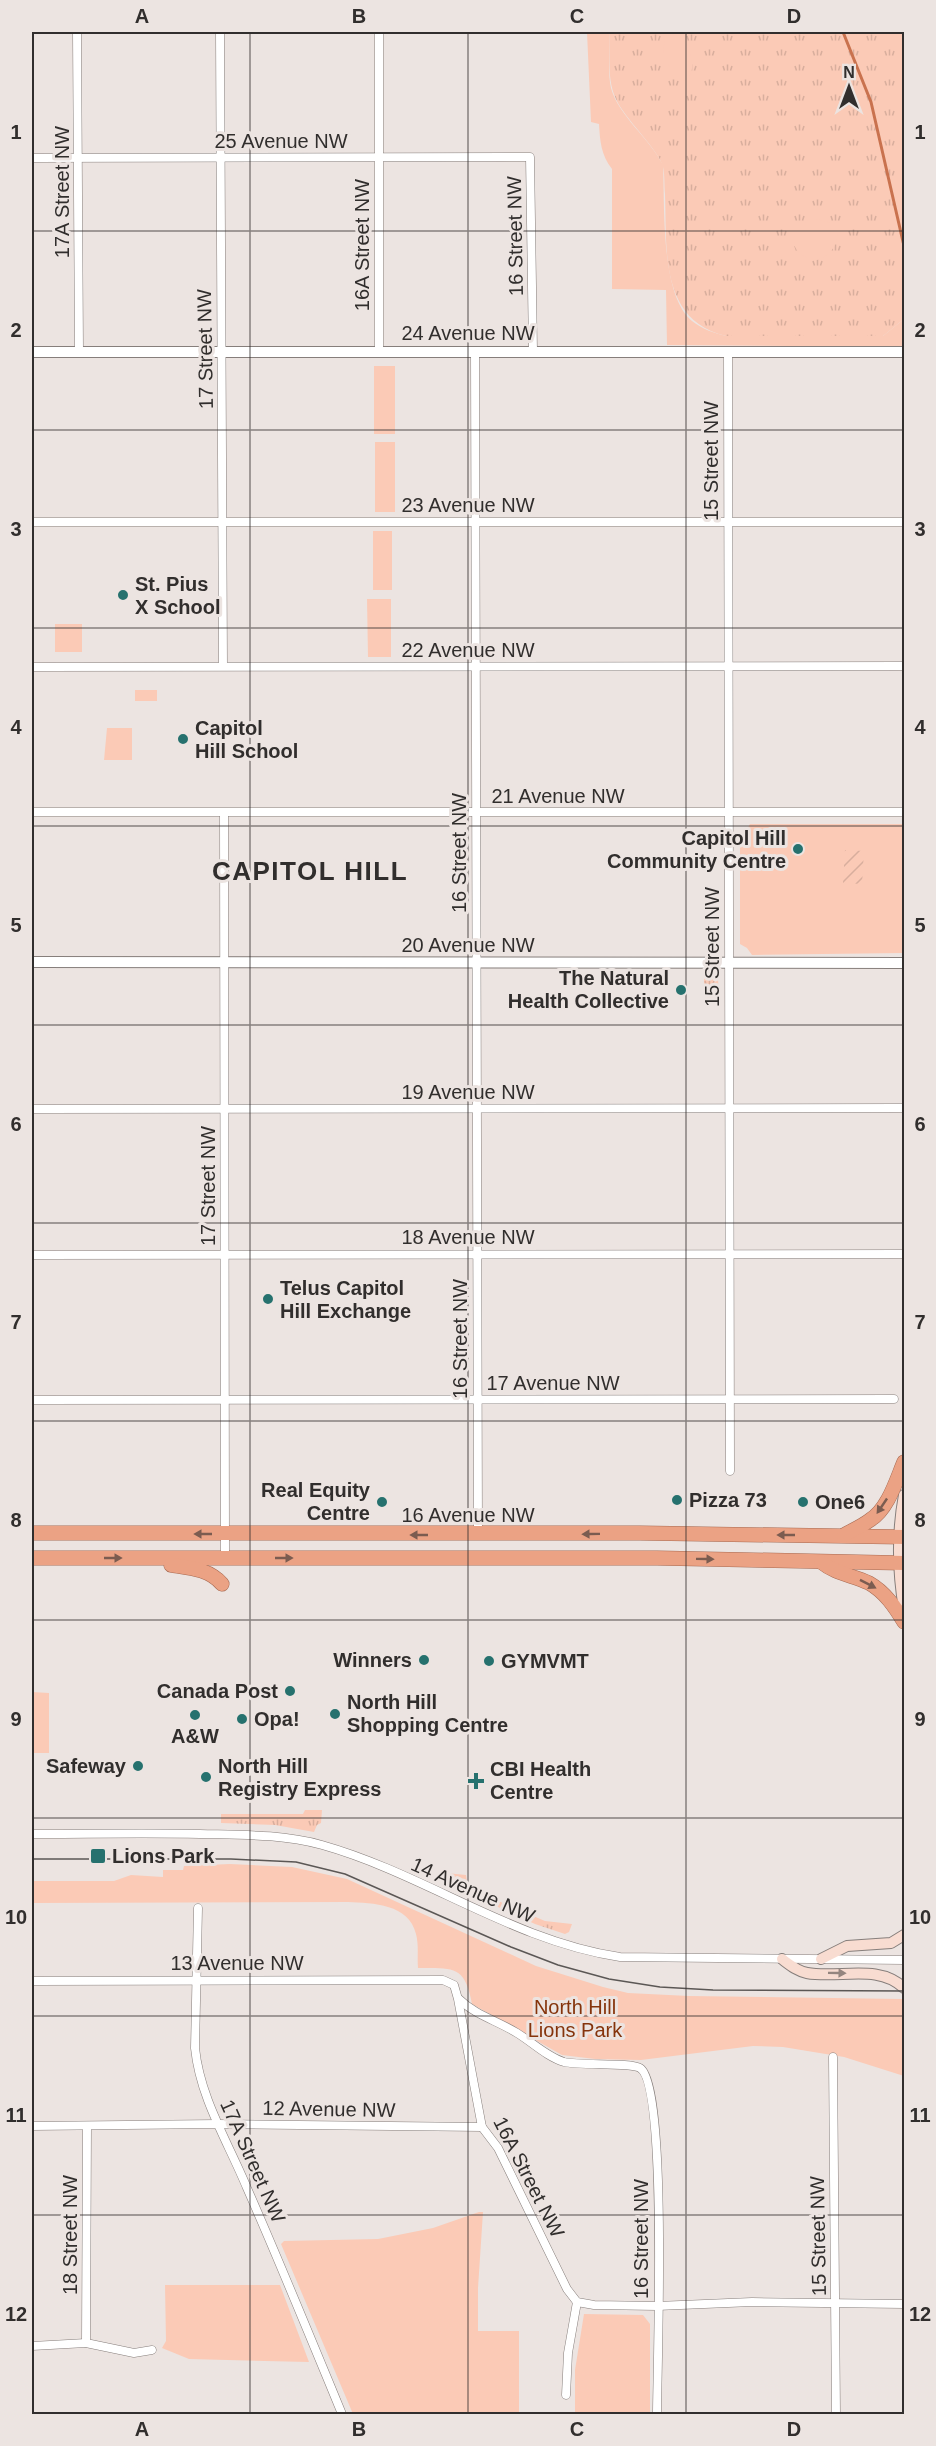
<svg xmlns="http://www.w3.org/2000/svg" width="936" height="2446" viewBox="0 0 936 2446" font-family="Arial,sans-serif">
<defs>
<pattern id="grass-tufts" width="24" height="20" patternUnits="userSpaceOnUse" patternTransform="scale(1.5)"><rect width="24" height="20" fill="#fbcab6"/><path d="M3 7l-1-3M5 7V3M7 7l1-3M15 17l-1-3M17 17v-4M19 17l1-3" fill="none" stroke="#d8ae9d"/></pattern>
<pattern id="garden-furrows" width="10" height="10" patternUnits="userSpaceOnUse" patternTransform="scale(1.5)"><rect width="10" height="10" fill="#fbcab6"/><path d="M-1 1l2-2M0 10L10 0M9 11l2-2" fill="none" stroke="#d8ae9d"/></pattern>
</defs>
<rect width="100%" height="100%" fill="#ece4e1"/>
<g fill="url(#grass-tufts)">
<path d="M609 32H904V319L883 336H726C659 320 667 249 665 194 664 186 665 175 663 167 659 150 624 118 616 99 606 78 611 54 609 32Z"/>
<path d="M704 974 718 977 719 1003H716V1000L707 999 708 984H704Z"/>
<path d="M305 1810H322L321 1823 317 1825 314 1832 275 1825 221 1823V1814H303Z"/>
<path d="M446 1873 466 1875 468 1888 545 1921 572 1924 569 1932 565 1934 535 1924 445 1883 444 1881Z"/>
</g>
<g fill="#fbcab6">
<path d="M587 32H609C611 50 607 69 611 88 618 115 650 139 663 165 665 204 660 295 692 321 702 329 714 333 726 336H883L904 319V347L667 345 666 290 612 289V169C601 155 600 141 599 124L591 122Z"/>
<path d="M670 34 683 39C691 51 698 71 685 81L674 79 663 51 665 39Z"/>
<path d="M813 218 831 223 838 233C837 246 830 256 817 260 786 256 788 229 813 218Z"/>
<rect x="374" y="366" width="21" height="68"/>
<rect x="375" y="442" width="20" height="70"/>
<rect x="373" y="531" width="19" height="59"/>
<path d="M367 599H391V657H368Z"/>
<rect x="55" y="624" width="27" height="28"/>
<rect x="135" y="690" width="22" height="11"/>
<path d="M107 728H132V760H104Z"/>
<path d="M750 824H904V953L752 955 747 948 740 944V834L746 831Z"/>
<path d="M32 1692 49 1693V1753H32Z"/>
<path d="M230 1864 292 1867 347 1879 536 1966 603 1987 628 1993 689 1996 902 1999 904 2004V2076L844 2057 783 2047 753 2046 641 2060 595 2059 562 2055 472 2004C465 1965 453 1968 418 1968 417 1957 419 1945 416 1934 409 1904 373 1903 348 1902L32 1903V1881H114L131 1875 163 1877V1870H183L184 1866Z"/>
<path d="M479 2212H483L478 2288V2331H519V2414H353L281 2244 284 2241 378 2239 433 2228Z"/>
<path d="M165 2285H280L309 2362 189 2359 162 2348 166 2341Z"/>
<path d="M584 2314 643 2315 650 2324V2414H575V2370Z"/>
</g>
<path fill="url(#garden-furrows)" d="M845 850 864 851 862 884 843 883Z"/>
<g fill="none" stroke-linecap="round" stroke-linejoin="round">
<path stroke="#c9724e" stroke-width="3" d="M843 32 871 102 904 246"/>
<defs>
<g id="minor">
<path d="M77 32 79 352"/>
<path d="M220 32 223 666"/>
<path d="M379 32V351"/>
<path d="M32 158 530 157 533 351"/>
<path d="M475 351 478 1535"/>
<path d="M728 352 730 1471"/>
<path d="M32 522H904"/>
<path d="M32 667 904 666"/>
<path d="M32 812H904"/>
<path d="M224 813 225 1558"/>
<path d="M32 1109 904 1108"/>
<path d="M32 1255 904 1254"/>
<path d="M32 1400 894 1399"/>
<path d="M32 1834C88 1834 144 1833 200 1834 242 1835 282 1834 322 1845 425 1874 513 1941 620 1957L904 1960"/>
<path d="M198 1908 195 2048C200 2098 228 2142 247 2188 280 2263 311 2339 342 2414"/>
<path d="M32 1981 443 1980 454 1985 458 1999 482 2127 498 2148 567 2289 577 2302 594 2305 657 2306 752 2302 904 2304"/>
<path d="M459 1999C475 2015 498 2021 517 2033 532 2042 547 2057 564 2062 580 2066 631 2062 640 2068 668 2084 657 2369 657 2414"/>
<path d="M833 2057 836 2414"/>
<path d="M32 2126 218 2124 482 2127"/>
<path d="M86 2343 87 2126"/>
<path d="M32 2346 86 2343 134 2353 152 2350"/>
<path d="M566 2395 568 2353 577 2302"/>
</g>
<g id="tertiary">
<path d="M32 352H904"/>
<path d="M32 962 904 963"/>
</g>
<g id="secondary">
<path d="M904 1495C897 1532 898 1573 904 1609"/>
<path d="M782 1959C790 1965 797 1971 807 1973 839 1979 878 1963 904 1988"/>
<path d="M821 1959 847 1946 891 1943 904 1935"/>
</g>
<g id="trunk">
<path d="M32 1533H640L904 1537"/>
<path d="M844 1535C853 1530 862 1526 870 1520 888 1509 896 1481 904 1462"/>
<path d="M32 1558H657L904 1563"/>
<path d="M821 1562C836 1574 852 1575 869 1583 885 1592 895 1607 904 1622"/>
<path d="M171 1565C190 1568 209 1569 222 1584"/>
</g>
</defs>
<use href="#minor" stroke="#867e7b" stroke-width="9"/>
<use href="#tertiary" stroke="#867e7b" stroke-width="12"/>
<use href="#secondary" stroke="#867e7b" stroke-width="12"/>
<use href="#trunk" stroke="#a76a52" stroke-width="15"/>
<use href="#minor" stroke="#fff" stroke-width="8"/>
<use href="#tertiary" stroke="#fff" stroke-width="10"/>
<use href="#secondary" stroke="#f8dcd1" stroke-width="10"/>
<use href="#trunk" stroke="#eba284" stroke-width="14"/>
<path stroke="#5b5755" stroke-width="1.5" d="M32 1859H231L296 1862 345 1874 511 1947 558 1965 609 1979 660 1987 713 1990 904 1991"/>
</g>
<defs><path id="oneway-solid" d="M-6-.8H1V-3.2L6.5 0L1 3.2V.8H-6Z" transform="scale(1.5)"/></defs>
<g fill="#7b5c50">
<use href="#oneway-solid" transform="translate(882 1506) rotate(124)"/>
<use href="#oneway-solid" transform="translate(203 1534) rotate(-180)"/>
<use href="#oneway-solid" transform="translate(591 1534) rotate(179)"/>
<use href="#oneway-solid" transform="translate(419 1535) rotate(-180)"/>
<use href="#oneway-solid" transform="translate(786 1535) rotate(-180)"/>
<use href="#oneway-solid" transform="translate(113 1558)"/>
<use href="#oneway-solid" transform="translate(284 1558)"/>
<use href="#oneway-solid" transform="translate(705 1559) rotate(1)"/>
<use href="#oneway-solid" transform="translate(868 1584) rotate(27)"/>
</g>
<use fill="#94857f" href="#oneway-solid" transform="translate(837 1973) rotate(1)"/>
<path fill="none" stroke="#312e2d" stroke-width="1.5" stroke-opacity="0.55" d="M250 32V2414M468 32V2414M686 32V2414M32 231H904M32 430H904M32 628H904M32 826H904M32 1025H904M32 1223H904M32 1421H904M32 1620H904M32 1818H904M32 2016H904M32 2215H904"/>
<g fill="#26716e" stroke="#ece4e1" stroke-width="2">
<circle cx="123" cy="595" r="6"/>
<circle cx="183" cy="739" r="6"/>
<circle cx="798" cy="849" r="6"/>
<circle cx="681" cy="990" r="6"/>
<circle cx="268" cy="1299" r="6"/>
<circle cx="677" cy="1500" r="6"/>
<circle cx="382" cy="1502" r="6"/>
<circle cx="803" cy="1502" r="6"/>
<circle cx="424" cy="1660" r="6"/>
<circle cx="489" cy="1661" r="6"/>
<circle cx="290" cy="1691" r="6"/>
<circle cx="335" cy="1714" r="6"/>
<circle cx="195" cy="1715" r="6"/>
<circle cx="242" cy="1719" r="6"/>
<circle cx="138" cy="1766" r="6"/>
<circle cx="206" cy="1777" r="6"/>
<path d="M473 1772h6v6h6v6h-6v6h-6v-6h-6v-6h6z"/>
<rect x="90" y="1848" width="16" height="16" rx="3"/>
</g>
<g text-anchor="middle" stroke-width="6" stroke-linejoin="round" paint-order="stroke">
<g font-size="20" fill="#312e2d" stroke="#ece4e1">
<text x="281" y="148">25 Avenue NW</text>
<text transform="translate(62 192) rotate(-90)" y="7">17A Street NW</text>
<text transform="translate(515 236) rotate(-91)" y="7">16 Street NW</text>
<text transform="translate(362 245) rotate(-90)" y="7">16A Street NW</text>
<text x="468" y="340">24 Avenue NW</text>
<text transform="translate(205 349) rotate(-91)" y="7">17 Street NW</text>
<text transform="translate(711 461) rotate(-90)" y="7">15 Street NW</text>
<text x="468" y="512">23 Avenue NW</text>
<text x="468" y="657">22 Avenue NW</text>
<text x="558" y="803">21 Avenue NW</text>
<text transform="translate(459 853) rotate(-90)" y="7">16 Street NW</text>
<text x="468" y="952">20 Avenue NW</text>
<text transform="translate(712 947) rotate(-90)" y="7">15 Street NW</text>
<text x="468" y="1099">19 Avenue NW</text>
<text transform="translate(208 1186) rotate(-90)" y="7">17 Street NW</text>
<text x="468" y="1244">18 Avenue NW</text>
<text transform="translate(460 1339) rotate(-90)" y="7">16 Street NW</text>
<text x="553" y="1390">17 Avenue NW</text>
<text x="468" y="1522">16 Avenue NW</text>
<text transform="translate(473 1890) rotate(24)" y="7">14 Avenue NW</text>
<text x="237" y="1970">13 Avenue NW</text>
<text transform="translate(329 2109) rotate(1)" y="7">12 Avenue NW</text>
<text transform="translate(253 2161) rotate(66)" y="7">17A Street NW</text>
<text transform="translate(529 2177) rotate(63)" y="7">16A Street NW</text>
<text transform="translate(70 2235) rotate(-90)" y="7">18 Street NW</text>
<text transform="translate(818 2236) rotate(-91)" y="7">15 Street NW</text>
<text transform="translate(641 2239) rotate(-90)" y="7">16 Street NW</text>
</g>
<g font-size="20" font-weight="bold" fill="#312e2d" stroke="#ece4e1" text-anchor="start">
<text x="135" y="591">St. Pius<tspan x="135" dy="23">X School</tspan></text>
<text x="195" y="735">Capitol<tspan x="195" dy="23">Hill School</tspan></text>
<text x="786" y="845" text-anchor="end">Capitol Hill<tspan x="786" dy="23">Community Centre</tspan></text>
<text x="669" y="985" text-anchor="end">The Natural<tspan x="669" dy="23">Health Collective</tspan></text>
<text x="280" y="1295">Telus Capitol<tspan x="280" dy="23">Hill Exchange</tspan></text>
<text x="370" y="1497" text-anchor="end">Real Equity<tspan x="370" dy="23">Centre</tspan></text>
<text x="689" y="1507">Pizza 73</text>
<text x="815" y="1509">One6</text>
<text x="412" y="1667" text-anchor="end">Winners</text>
<text x="501" y="1668">GYMVMT</text>
<text x="278" y="1698" text-anchor="end">Canada Post</text>
<text x="347" y="1709">North Hill<tspan x="347" dy="23">Shopping Centre</tspan></text>
<text x="254" y="1726">Opa!</text>
<text x="195" y="1743" text-anchor="middle">A&amp;W</text>
<text x="126" y="1773" text-anchor="end">Safeway</text>
<text x="218" y="1773">North Hill<tspan x="218" dy="23">Registry Express</tspan></text>
<text x="490" y="1776">CBI Health<tspan x="490" dy="23">Centre</tspan></text>
<text x="112" y="1863">Lions Park</text>
</g>
<g font-size="20" fill="#85340c" stroke="#ece4e1">
<text x="575" y="2014">North Hill<tspan x="575" dy="23">Lions Park</tspan></text>
</g>
<g font-size="26" font-weight="bold" letter-spacing="1.5" fill="#312e2d" stroke="#ece4e1">
<text x="310" y="880">CAPITOL HILL</text>
</g>
</g>
<rect width="936" height="2446" fill="none" stroke="#ece4e1" stroke-width="66"/>
<g transform="translate(849 87)" stroke="#ece4e1" stroke-width="4.5" paint-order="stroke">
<path d="M0-4.5L10 22L0 15L-10 22Z" fill="#312e2d"/>
<text y="-9" font-size="16" font-weight="bold" text-anchor="middle" fill="#312e2d">N</text>
</g>
<rect x="33" y="33" width="870" height="2380" fill="none" stroke="#312e2d" stroke-width="2"/>
<g font-size="20" text-anchor="middle" font-weight="bold" fill="#312e2d">
<text x="142" y="23">A</text>
<text x="359" y="23">B</text>
<text x="577" y="23">C</text>
<text x="794" y="23">D</text>
<text x="16" y="139">1</text>
<text x="920" y="139">1</text>
<text x="16" y="337">2</text>
<text x="920" y="337">2</text>
<text x="16" y="536">3</text>
<text x="920" y="536">3</text>
<text x="16" y="734">4</text>
<text x="920" y="734">4</text>
<text x="16" y="932">5</text>
<text x="920" y="932">5</text>
<text x="16" y="1131">6</text>
<text x="920" y="1131">6</text>
<text x="16" y="1329">7</text>
<text x="920" y="1329">7</text>
<text x="16" y="1527">8</text>
<text x="920" y="1527">8</text>
<text x="16" y="1726">9</text>
<text x="920" y="1726">9</text>
<text x="16" y="1924">10</text>
<text x="920" y="1924">10</text>
<text x="16" y="2122">11</text>
<text x="920" y="2122">11</text>
<text x="16" y="2321">12</text>
<text x="920" y="2321">12</text>
<text x="142" y="2436">A</text>
<text x="359" y="2436">B</text>
<text x="577" y="2436">C</text>
<text x="794" y="2436">D</text>
</g>
</svg>
